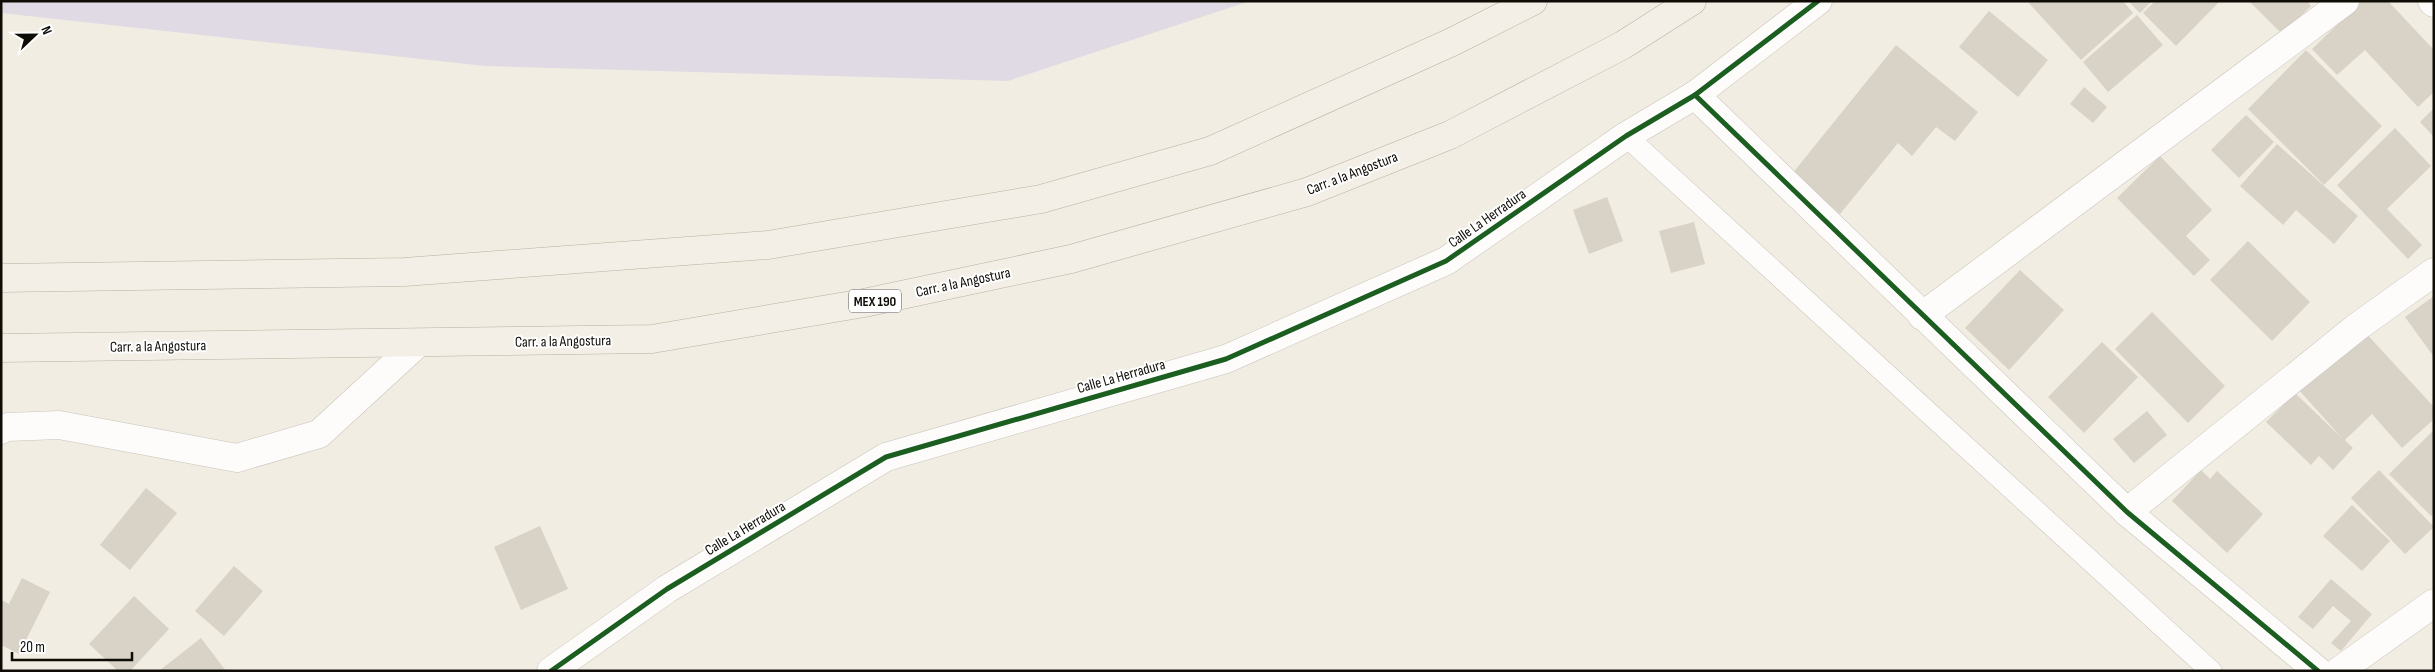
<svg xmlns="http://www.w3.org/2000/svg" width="2435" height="672" viewBox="0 0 2435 672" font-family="'Sofia Sans Condensed',sans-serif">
<rect width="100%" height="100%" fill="#f2ede2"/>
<path fill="#e0dae4" d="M1 1H1250L1008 81 485 66 1 13Z"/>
<g fill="#d8d2c7">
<path d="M2027 1H2123L2133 13 2081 60Z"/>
<path d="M2128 1H2152L2140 13Z"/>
<path d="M2155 1H2220L2176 46 2143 13Z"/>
<path d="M2249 1H2307L2311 6 2282 34Z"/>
<path d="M2362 1H2388L2434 50V92L2418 107 2365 50 2337 75 2312 49Z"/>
<path d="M1989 11 2048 60 2018 97 1959 47Z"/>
<path d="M2137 15 2163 45 2108 92 2083 62Z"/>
<path d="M1896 45 1978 112 1955 141 1936 127 1912 156 1898 143 1840 214 1792 174Z"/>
<path d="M2306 50 2382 126 2324 185 2248 109Z"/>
<path d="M2084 87 2107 107 2093 123 2070 104Z"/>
<path d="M2434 108V137L2420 122Z"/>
<path d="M2246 115 2274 142 2239 178 2211 150Z"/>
<path d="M2395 128 2431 166 2387 209 2422 245 2408 259 2337 185Z"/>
<path d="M2277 144 2358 216 2334 244 2296 210 2283 225 2240 186Z"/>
<path d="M2160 156 2212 210 2186 236 2210 260 2194 276 2117 198Z"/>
<path d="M1607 197 1623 241 1589 254 1573 210Z"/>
<path d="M1694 222 1705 264 1671 273 1659 231Z"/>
<path d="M2248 241 2310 302 2272 341 2210 280Z"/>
<path d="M2020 270 2064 310 2009 370 1965 328Z"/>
<path d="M2434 296V357L2405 317Z"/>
<path d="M2152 312 2225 386 2188 423 2115 349Z"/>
<path d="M2363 330 2434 407V419L2402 448 2372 414 2345 440 2353 448 2333 470 2319 456 2311 465 2266 422 2295 393 2342 438 2298 389Z"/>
<path d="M2102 342 2138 377 2084 433 2048 397Z"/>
<path d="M2147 411 2167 435 2134 463 2113 439Z"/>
<path d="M2434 430V513L2431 516 2389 474Z"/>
<path d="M2201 470 2210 479 2217 471 2263 514 2227 553 2172 501Z"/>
<path d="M2379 470 2434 527 2405 554 2351 498Z"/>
<path d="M146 488 177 513 130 570 100 545Z"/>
<path d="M2352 505 2390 541 2362 571 2323 536Z"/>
<path d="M540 526 568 589 521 610 494 547Z"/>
<path d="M234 566 263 591 224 636 195 611Z"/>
<path d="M22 578 50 592 19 654 1 645V600L9 604Z"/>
<path d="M2331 579 2372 614 2341 651 2331 643 2351 621 2333 606 2313 629 2298 617Z"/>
<path d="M134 596 169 629 130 671H118L89 644Z"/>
<path d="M201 638 226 671H159Z"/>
</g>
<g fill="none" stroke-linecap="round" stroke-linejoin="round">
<defs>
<path id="lane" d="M1626 136 2211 671"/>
<g id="street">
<path d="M2432 1 2434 3"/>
<path d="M1695 95 2127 512 2318 671"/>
<path d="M1922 316 2345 1"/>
<path d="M1 430 7 427 59 425 237 458 319 434 418 343"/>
<path d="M2127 512 2357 327 2434 272"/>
<path d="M551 671 667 589 886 457 1226 359 1446 261 1626 136 1695 95 1818 1"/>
<path d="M2339 671 2434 603"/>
</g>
<g id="primary">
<path d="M1 278 404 272 768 245 1041 199 1210 151 1452 42 1533 1"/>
<path d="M1 348 652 339 864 303 1071 259 1307 192 1450 135 1623 45 1692 1"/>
</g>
</defs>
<use href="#lane" stroke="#c8c4bb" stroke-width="22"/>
<use href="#street" stroke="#c8c4bb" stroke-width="29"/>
<use href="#primary" stroke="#b9b1a1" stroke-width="29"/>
<use href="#lane" stroke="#fdfcfb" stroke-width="21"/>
<use href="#street" stroke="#fdfcfb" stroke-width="28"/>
<use href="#primary" stroke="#f3efe7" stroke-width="28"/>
<defs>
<g id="cycleway">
<path d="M1695 95 2127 512 2318 671"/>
<path d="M551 671 667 589 886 457 1226 359 1446 261 1626 136 1695 95 1818 1"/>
</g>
</defs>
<use href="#cycleway" stroke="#fefefe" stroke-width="8"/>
<use href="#cycleway" stroke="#1b5e20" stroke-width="5"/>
</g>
<g text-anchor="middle" stroke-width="4" stroke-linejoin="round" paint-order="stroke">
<rect fill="#fefefe" stroke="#575550" stroke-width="1" x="849" y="289.5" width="52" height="23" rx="4"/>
<g font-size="14" font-weight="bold" fill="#0f0c06">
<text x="875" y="306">MEX 190</text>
</g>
<g font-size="15" fill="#0f0c06" stroke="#fefefe">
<text transform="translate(1352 173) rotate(-21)" y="5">Carr. a la Angostura</text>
<text transform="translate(1487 218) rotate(-35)" y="5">Calle La Herradura</text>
<text transform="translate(963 282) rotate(-12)" y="5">Carr. a la Angostura</text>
<text transform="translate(563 341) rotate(-1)" y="5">Carr. a la Angostura</text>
<text transform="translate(158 346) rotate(-1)" y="5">Carr. a la Angostura</text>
<text transform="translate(1121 376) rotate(-16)" y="5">Calle La Herradura</text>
<text transform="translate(745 528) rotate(-31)" y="5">Calle La Herradura</text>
</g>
</g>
<rect width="2435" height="672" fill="none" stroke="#0f0c06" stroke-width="5"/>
<g transform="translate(35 35) rotate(68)" stroke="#fefefe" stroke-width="4" paint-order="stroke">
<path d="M0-4L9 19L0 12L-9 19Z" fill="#0f0c06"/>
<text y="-8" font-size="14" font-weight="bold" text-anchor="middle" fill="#0f0c06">N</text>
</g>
<path d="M12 652v8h120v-8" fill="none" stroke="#0f0c06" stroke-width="2.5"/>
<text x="20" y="652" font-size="15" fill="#0f0c06" stroke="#fefefe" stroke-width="4" paint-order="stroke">20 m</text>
</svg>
